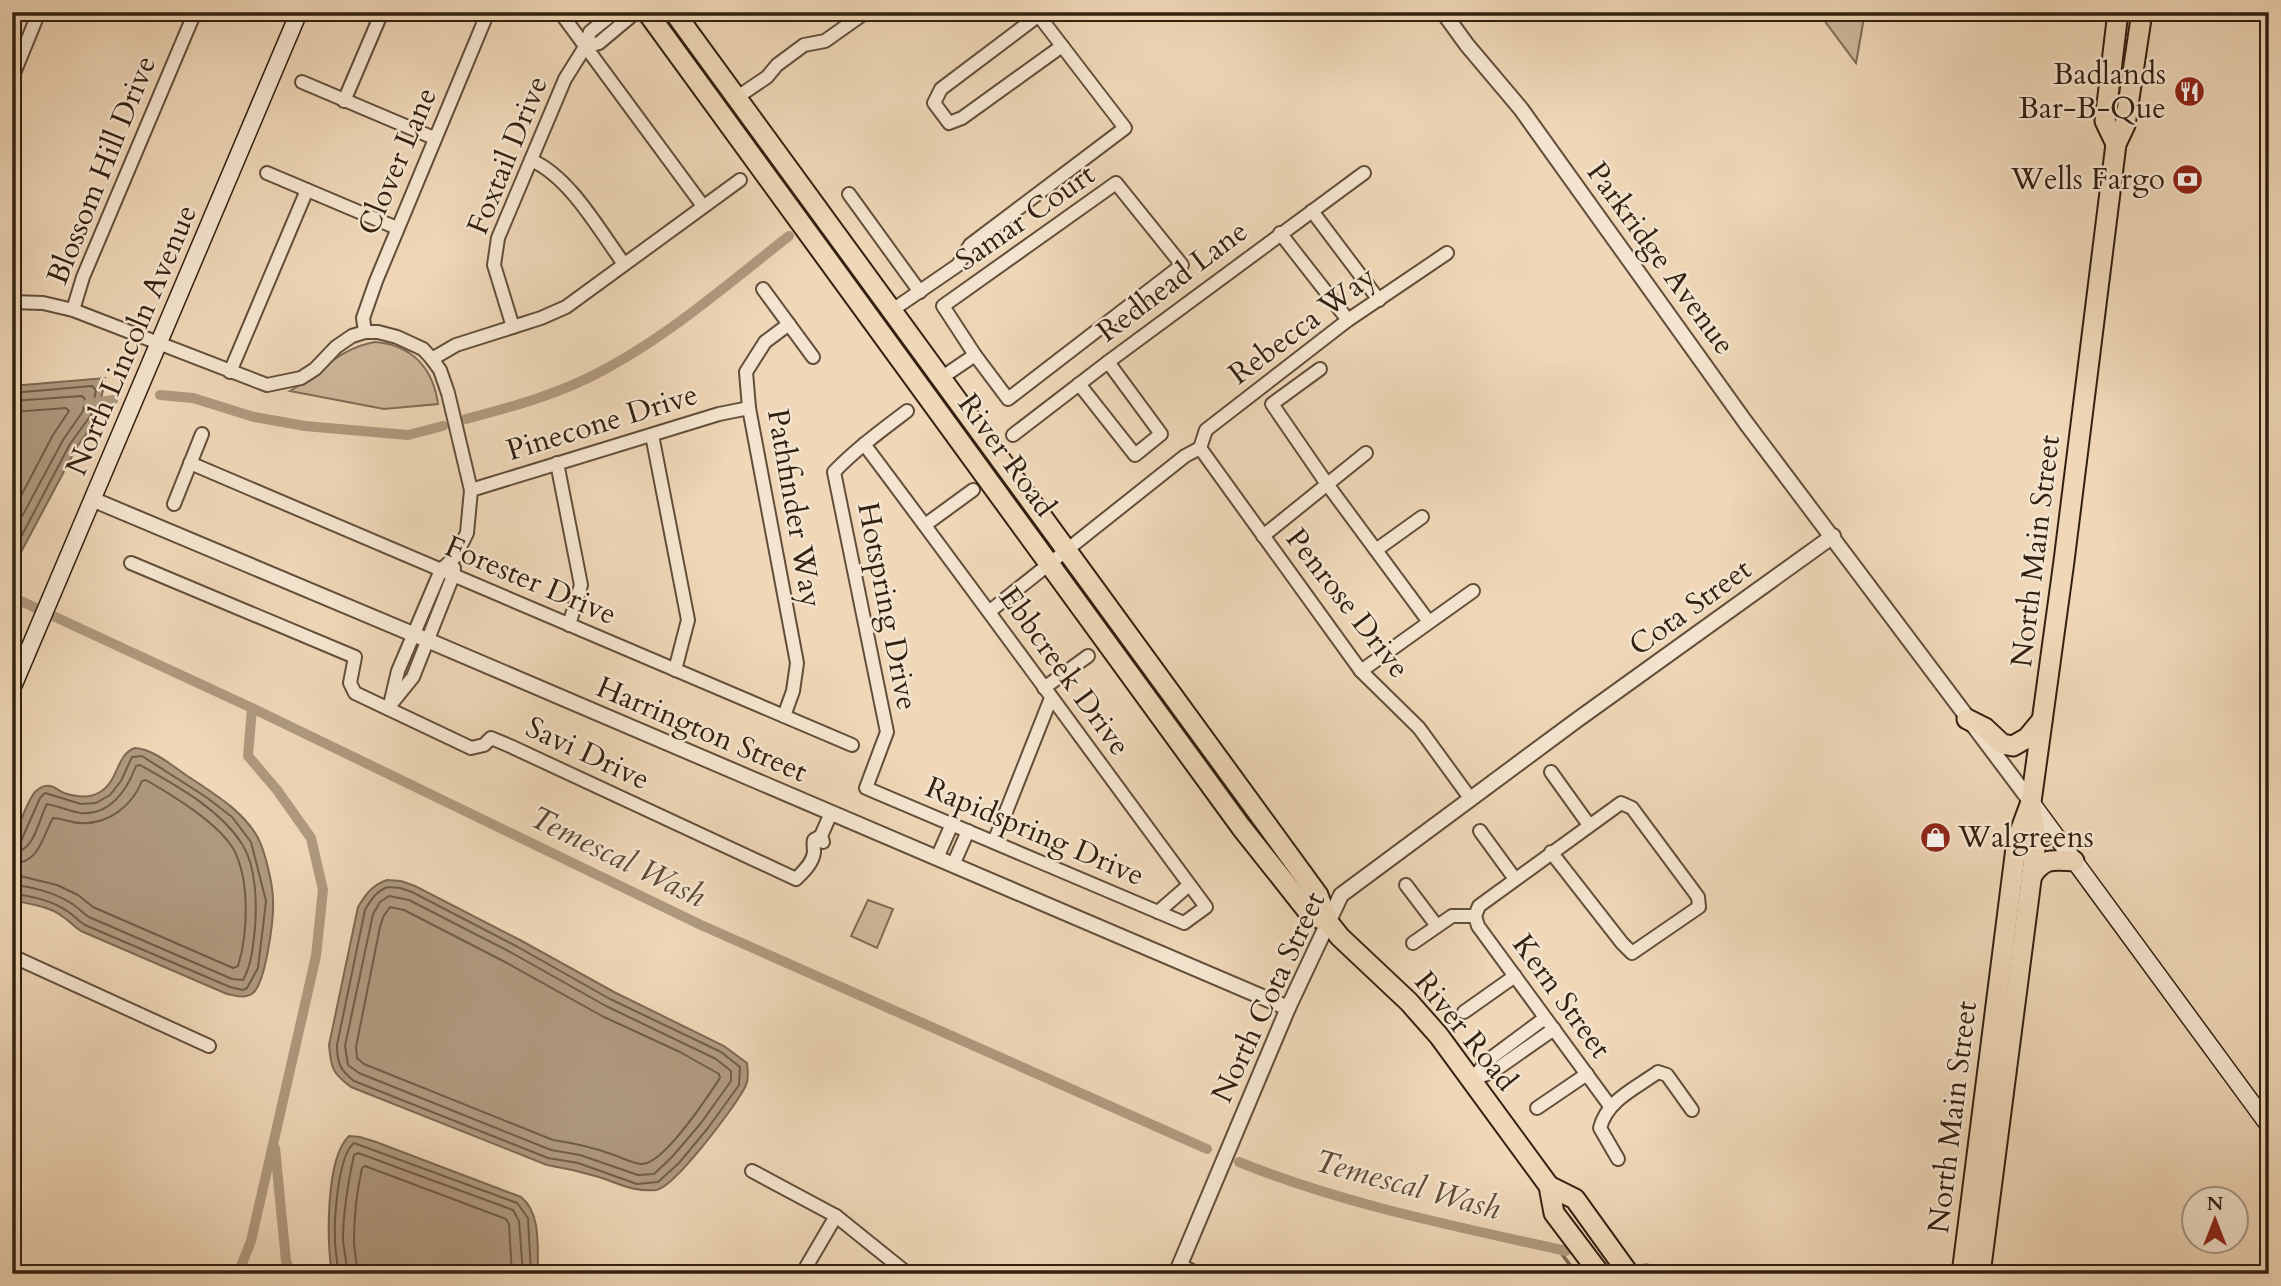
<svg xmlns="http://www.w3.org/2000/svg" width="2281" height="1286" viewBox="0 0 2281 1286" font-family="Cardo,serif">
<rect width="100%" height="100%" fill="#efd7b7"/>
<filter id="stains"><feTurbulence type="fractalNoise" baseFrequency=".00286" numOctaves="4"/><feColorMatrix values="0 0 0 0 .2 0 0 0 0 .09 0 0 0 0 .02 0 0 0 .5 -.17"/></filter>
<radialGradient id="worn" r=".72"><stop offset=".6" stop-color="#630" stop-opacity="0"/><stop offset="1" stop-color="#630" stop-opacity=".3"/></radialGradient>
<g fill="#cfb89b" stroke="#816c56" stroke-width="2">
<path d="M1818 12H1865L1856 63Z"/>
<path d="M375 342C412 345 433 368 438 404L384 409 290 391C321 373 339 348 375 342Z"/>
<path d="M868 900 893 909 877 948 851 936Z"/>
</g>
<g fill="#af997e" stroke="#7d6952" stroke-width="2">
<path d="M105 378 98 417 77 447 12 569V386Z"/>
<path d="M135 748C153 749 171 765 186 775 211 792 243 810 258 838 265 851 273 885 273 900 274 918 266 982 253 993 245 999 236 996 227 994L81 931C73 926 70 921 63 917 51 906 28 904 12 900 12 883 10 863 12 846 14 836 28 800 35 792 39 788 45 785 50 786 54 786 59 791 64 793 76 797 89 799 100 792 119 781 116 754 135 748Z"/>
<path d="M387 880 401 881 415 886 520 940 614 992 724 1046 747 1063C748 1072 749 1081 744 1089 734 1108 674 1188 656 1190 633 1192 620 1184 599 1177 582 1172 565 1168 547 1165L351 1087C332 1073 331 1068 329 1045L358 907C366 894 372 885 387 880Z"/>
<path d="M349 1136 360 1137 376 1142 521 1197C542 1214 537 1249 538 1274H332C327 1242 325 1159 349 1136Z"/>
</g>
<g fill="none" stroke-linecap="round" stroke-linejoin="round">
<g stroke="#715d47" stroke-width="2">
<path d="M12 393 92 386 96 390 91 415 70 444 12 554"/>
<path d="M12 401 82 396 85 399 83 411 63 440 12 535"/>
<path d="M12 412 66 408 69 411 53 435 12 513"/>
<path d="M12 845 21 841 40 798 45 793 81 804 96 803 110 795 121 781 132 757 142 756 206 797 232 817 251 842 266 901 258 968 247 988 243 990 230 987 85 925C77 920 74 915 67 911 53 901 29 895 12 894"/>
<path d="M12 853C35 852 38 820 47 804 58 806 69 811 80 813 110 816 127 790 136 766L140 765C175 785 220 809 242 844 256 865 257 903 255 928 253 945 252 964 243 980L232 979 89 917C82 913 78 907 71 903 55 893 31 886 12 885"/>
<path d="M12 864C39 863 42 838 53 818 62 818 71 823 80 823 108 825 132 806 142 781L146 780C172 795 219 823 234 850 250 881 248 934 238 966L233 968 93 907 78 895 57 885 12 874"/>
<path d="M388 887 400 888 412 892 516 946 610 999 721 1052 740 1067 739 1085 708 1128 679 1163 658 1182 637 1184 578 1163 548 1158 354 1081C340 1070 337 1063 337 1045L365 910C371 900 376 891 388 887Z"/>
<path d="M389 896 409 900 512 953 606 1006 716 1059 731 1071V1081L701 1123 672 1157 654 1174 638 1175 580 1155 551 1150 359 1073 348 1065 345 1046 373 914 380 902Z"/>
<path d="M390 907 404 910 507 963 602 1016 680 1052 719 1074 720 1078C708 1096 663 1166 641 1164 631 1163 621 1157 611 1154 592 1147 573 1143 553 1140L364 1064 357 1058 356 1047 380 927 383 917Z"/>
<path d="M338 1274C338 1263 335 1251 335 1240 334 1219 338 1155 354 1143L517 1203 528 1218 531 1274"/>
<path d="M347 1274C347 1262 344 1251 343 1240 343 1212 348 1183 354 1155L358 1153 513 1210 519 1221 523 1274"/>
<path d="M358 1274C357 1263 354 1252 354 1240 354 1217 357 1191 362 1168L365 1166 506 1219 509 1224 512 1274"/>
</g>
<path stroke="#7d6952" stroke-width="3.5" d="M1558 1249 1577 1274"/>
<g stroke="#af997e" stroke-width="10">
<path d="M160 395 193 398 254 417 305 426 408 435 443 426"/>
<path d="M88 404 113 400"/>
<path d="M466 419C507 408 549 397 588 378 662 342 725 286 789 236"/>
<path d="M12 597 252 708 701 925 1207 1149"/>
<path d="M275 1148 286 1261 291 1274"/>
<path d="M1239 1162C1345 1205 1455 1226 1566 1251"/>
<path d="M1646 1268 1668 1274"/>
<path d="M238 1274 251 1241 316 956 323 890 311 838 277 790 248 756 252 708"/>
</g>
<defs>
<g id="minor">
<path d="M560 12 703 206"/>
<path d="M1039 15 941 89 934 103 949 123 962 118 1062 46"/>
<path d="M585 47 599 43 636 12"/>
<path d="M12 78 39 12"/>
<path d="M302 82 434 138"/>
<path d="M736 98 767 77 777 65 804 45 825 41 866 12"/>
<path d="M344 101 382 12"/>
<path d="M531 160C570 177 599 230 624 264"/>
<path d="M267 173 397 228"/>
<path d="M1116 183 1182 265 1008 399 975 355 943 306Z"/>
<path d="M849 194 920 292"/>
<path d="M1312 211 1379 300"/>
<path d="M1280 233 1348 320"/>
<path d="M763 289 813 357"/>
<path d="M12 302 43 303 73 310 267 385 301 378 315 369 336 347 352 336 365 332H378L397 337 423 349 432 359 440 370 448 393 471 490 467 533 455 557 441 570 398 671 389 709"/>
<path d="M73 310 83 277 195 12"/>
<path d="M891 311 958 265 970 245 1125 128 1036 12"/>
<path d="M513 327 494 265 498 238 565 79 585 47 590 32 615 12"/>
<path d="M365 332 363 318 376 281 488 12"/>
<path d="M432 359 456 345 541 318 566 307 740 180"/>
<path d="M1320 369 1272 404 1327 484 1429 622"/>
<path d="M230 372 307 190"/>
<path d="M941 378 975 355"/>
<path d="M1079 384 1135 455 1161 434 1108 362"/>
<path d="M652 435 688 620 675 670"/>
<path d="M1013 435 1108 362 1364 173"/>
<path d="M864 444C979 597 1092 753 1206 907L1184 923 866 788 887 732 834 472C856 449 882 430 907 411"/>
<path d="M1200 448 1206 430 1348 320 1447 253"/>
<path d="M190 463 852 745"/>
<path d="M557 463 581 585 569 625"/>
<path d="M471 490 719 414 749 408"/>
<path d="M174 504 202 434"/>
<path d="M925 525 973 490"/>
<path d="M1263 536 1366 453"/>
<path d="M1376 550 1422 517"/>
<path d="M131 563 355 657 350 683 355 693 471 748 484 745 491 738 510 746 796 879C803 872 813 863 814 852 814 848 813 844 814 840L821 836"/>
<path d="M990 611 1185 456 1200 448 1361 671 1419 728 1470 798"/>
<path d="M1361 671 1473 591"/>
<path d="M1044 688 1088 656"/>
<path d="M392 703 413 677 453 576 454 568"/>
<path d="M784 716 793 691 797 663 749 408 746 372 765 342 789 324"/>
<path d="M1551 772 1589 825"/>
<path d="M1480 831 1515 879"/>
<path d="M823 842 821 836 831 813"/>
<path d="M994 842 1051 698"/>
<path d="M937 858 952 824"/>
<path d="M953 865 968 831"/>
<path d="M1406 885 1437 926"/>
<path d="M1158 912 1189 885"/>
<path d="M1475 916 1479 906 1621 803 1632 808 1698 897 1699 907 1632 953 1622 943 1551 852"/>
<path d="M1475 916 1478 926 1610 1106"/>
<path d="M1413 943 1452 916H1475"/>
<path d="M12 956 209 1046"/>
<path d="M1464 1012 1515 976"/>
<path d="M1474 1079 1494 1071 1554 1029"/>
<path d="M1471 1081 1487 1061 1545 1018"/>
<path d="M1537 1108 1587 1074"/>
<path d="M1618 1159 1600 1128C1607 1100 1636 1088 1658 1072L1667 1075 1692 1110"/>
<path d="M752 1171 836 1216 908 1274"/>
<path d="M1180 1265 1198 1274"/>
<path d="M802 1274 836 1216"/>
</g>
<g id="tertiary">
<path d="M1443 12 1467 45 1521 109 1746 423 2031 802"/>
<path d="M94 500 427 640 1288 1008"/>
<path d="M1176 1274 1288 1008 1341 895 1577 720 1833 536"/>
</g>
<g id="secondary">
<path d="M12 689 299 12"/>
<path d="M2031 802 2269 1126"/>
</g>
<g id="primary">
<path d="M647 12 1241 827 1310 914 1328 922"/>
<path d="M674 12 1318 895 1328 922 1340 937 1409 1002 1439 1036 1549 1186 1554 1213 1600 1274"/>
<path d="M2116 144 2105 121 2118 12"/>
<path d="M1967 719 1985 728 2002 744 2013 746 2027 738 2042 720"/>
<path d="M2031 877C2044 857 2052 860 2074 861"/>
<path d="M1549 1186 1575 1199 1629 1274"/>
<path d="M1962 1274 2017 840 2031 802 2064 561 2116 144 2125 125 2142 12"/>
<path d="M1980 1274 2036 841 2031 806"/>
</g>
</defs>
<use href="#minor" stroke="#624e3a" stroke-width="16"/>
<use href="#tertiary" stroke="#624e3a" stroke-width="18"/>
<use href="#secondary" stroke="#332110" stroke-width="19"/>
<use href="#primary" stroke="#332110" stroke-width="23"/>
<use href="#minor" stroke="#f5e5d0" stroke-width="12"/>
<use href="#tertiary" stroke="#f5e5d0" stroke-width="14"/>
<use href="#secondary" stroke="#f5e5d0" stroke-width="16"/>
<use href="#primary" stroke="#efd7b7" stroke-width="19"/>
</g>
<defs>
<symbol id="restaurant-disc" viewBox="-11 -11 22 22"><circle r="9.5" fill="#8f2418" stroke="#f5e5d0"/><path d="M-5-6h1v4h1v-4h1v4h1v-4h1v5L-1.5 .5V6h-2V.5L-5-1ZM5-6V6H3V1.5H1.5Q1.5-4 5-6Z" fill="#fff"/></symbol>
<symbol id="bank-disc" viewBox="-11 -11 22 22"><circle r="9.5" fill="#8f2418" stroke="#f5e5d0"/><path d="M-6-4H6V4H-6ZM0-2.3a2.3 2.3 0 1 0 0 4.6a2.3 2.3 0 1 0 0-4.6Z" fill="#fff"/></symbol>
<symbol id="shop-disc" viewBox="-11 -11 22 22"><circle r="9.5" fill="#8f2418" stroke="#f5e5d0"/><path d="M-5-2.5h2.3a2.7 3.5 0 0 1 5.4 0H5L5.5 6h-11ZM-1.5-2.5h3a1.5 2.3 0 0 0-3 0Z" fill="#fff"/></symbol>
</defs>
<g fill-rule="evenodd">
<use href="#restaurant-disc" x="2172" y="74" width="35" height="35"/>
<use href="#bank-disc" x="2170" y="162" width="35" height="35"/>
<use href="#shop-disc" x="1918" y="820" width="35" height="35"/>
</g>
<g text-anchor="middle" stroke-width="5" stroke-linejoin="round" paint-order="stroke">
<g font-size="30" fill="#332110" stroke="#f5e5d0" text-anchor="end">
<text x="2166" y="84">Badlands<tspan x="2166" dy="34">Bar-B-Que</tspan></text>
<text x="2165" y="189">Wells Fargo</text>
<text x="1958" y="847" text-anchor="start">Walgreens</text>
</g>
<g font-size="30" fill="#332110" stroke="#f5e5d0">
<text transform="translate(507 155) rotate(-68)" y="10">Foxtail Drive</text>
<text transform="translate(397 161) rotate(-67)" y="10">Clover Lane</text>
<text transform="translate(101 170) rotate(-68)" y="10">Blossom Hill Drive</text>
<text transform="translate(1025 217) rotate(-35)" y="10">Samar Court</text>
<text transform="translate(1661 258) rotate(54)" y="10">Parkridge Avenue</text>
<text transform="translate(1172 281) rotate(-37)" y="10">Redhead Lane</text>
<text transform="translate(1302 325) rotate(-37)" y="10">Rebecca Way</text>
<text transform="translate(131 340) rotate(-67)" y="10">North Lincoln Avenue</text>
<text transform="translate(602 422) rotate(-17)" y="10">Pinecone Drive</text>
<text transform="translate(1007 455) rotate(54)" y="10">River Road</text>
<text transform="translate(795 508) rotate(80)" y="10">Pathfinder Way</text>
<text transform="translate(2035 551) rotate(-83)" y="10">North Main Street</text>
<text transform="translate(531 580) rotate(23)" y="10">Forester Drive</text>
<text transform="translate(1348 603) rotate(52)" y="10">Penrose Drive</text>
<text transform="translate(888 606) rotate(79)" y="10">Hotspring Drive</text>
<text transform="translate(1690 607) rotate(-36)" y="10">Cota Street</text>
<text transform="translate(1065 671) rotate(54)" y="10">Ebbcreek Drive</text>
<text transform="translate(702 729) rotate(23)" y="10">Harrington Street</text>
<text transform="translate(588 753) rotate(25)" y="10">Savi Drive</text>
<text transform="translate(1035 831) rotate(23)" y="10">Rapidspring Drive</text>
<text transform="translate(1562 996) rotate(54)" y="10">Kern Street</text>
<text transform="translate(1268 997) rotate(-65)" y="10">North Cota Street</text>
<text transform="translate(1466 1031) rotate(51)" y="10">River Road</text>
<text transform="translate(1952 1117) rotate(-83)" y="10">North Main Street</text>
</g>
<g font-size="32" font-style="italic" fill="#5e4b36" stroke="#f5e5d0">
<text transform="translate(618 856) rotate(26)" y="11">Temescal Wash</text>
<text transform="translate(1408 1184) rotate(15)" y="11">Temescal Wash</text>
</g>
</g>
<rect width="2281" height="1286" fill="none" stroke="#efd7b7" stroke-width="42"/>
<rect x="14" y="14" width="2253" height="1258" fill="none" stroke="#332110" stroke-width="3.5"/>
<rect x="21" y="21" width="2239" height="1244" fill="none" stroke="#332110" stroke-width="2"/>
<g transform="translate(2215 1220)"><circle r="33" fill="#f5e5d0" stroke="#a79783" stroke-width="2"/>
<path d="M0-5L12 26L0 18L-12 26Z" fill="#8f2418"/>
<text y="-10" font-size="19" font-weight="bold" text-anchor="middle" fill="#332110">N</text>
</g>
<rect width="100%" height="100%" filter="url(#stains)"/>
<rect width="100%" height="100%" fill="url(#worn)"/>
</svg>
